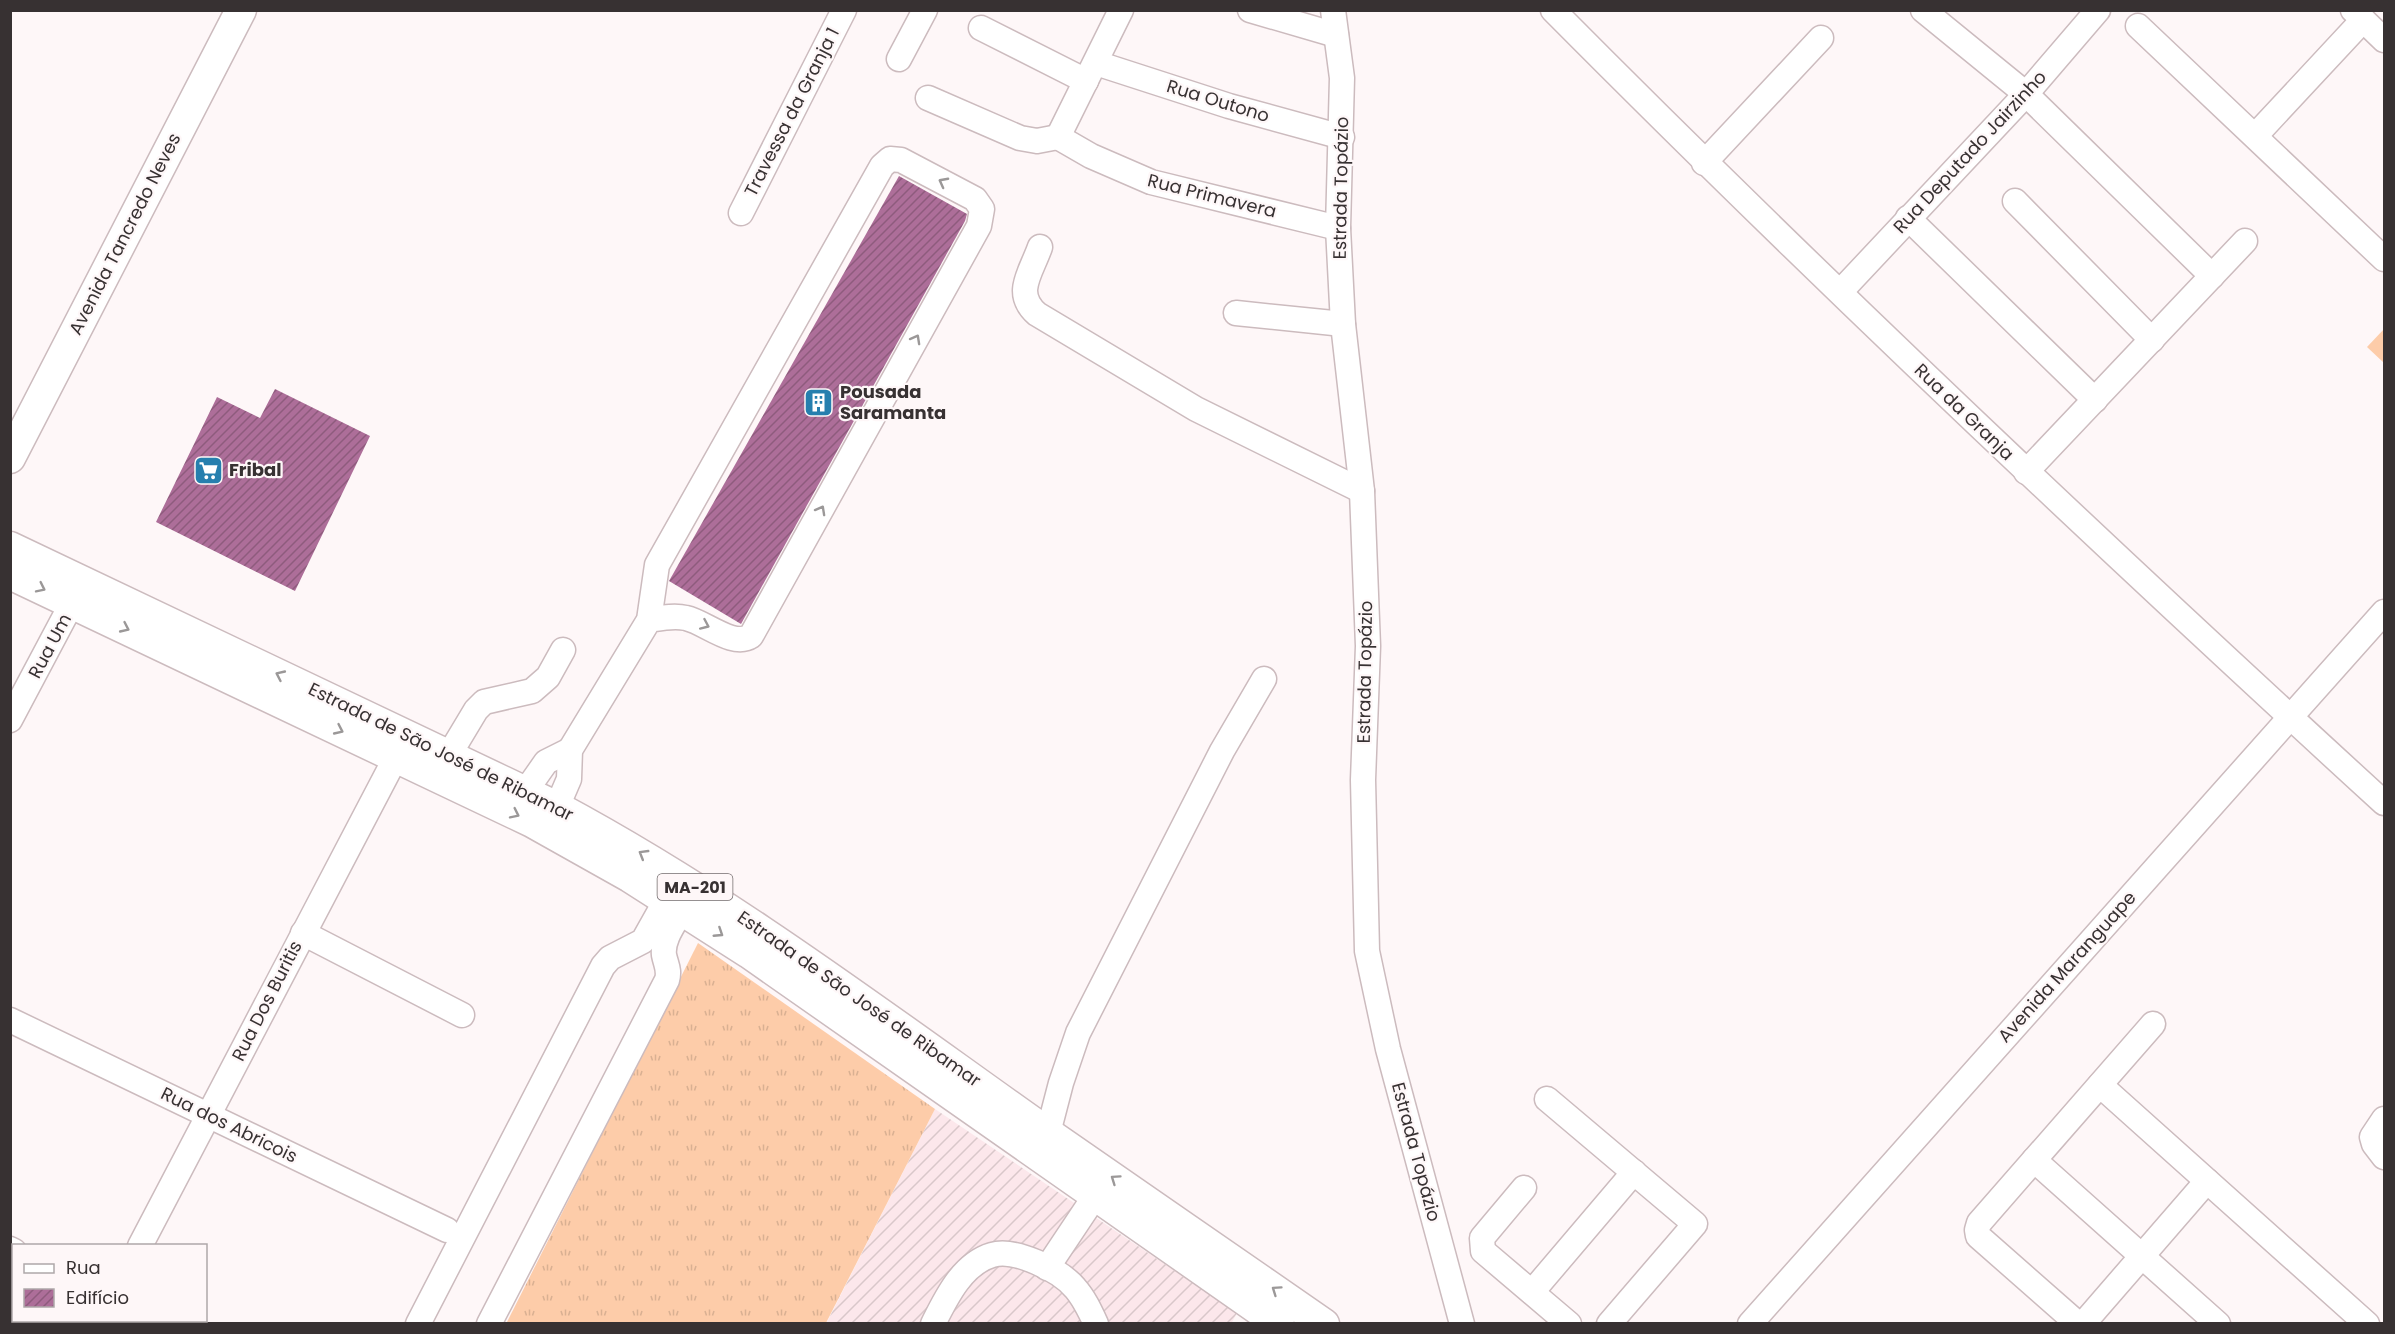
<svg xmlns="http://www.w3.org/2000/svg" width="2395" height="1334" viewBox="0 0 2395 1334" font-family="Poppins,sans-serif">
<defs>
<pattern id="industrial-furrows" width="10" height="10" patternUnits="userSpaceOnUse" patternTransform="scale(1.5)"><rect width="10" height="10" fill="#fce7eb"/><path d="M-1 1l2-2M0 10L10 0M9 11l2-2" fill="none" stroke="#d9c7ca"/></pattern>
<pattern id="grass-tufts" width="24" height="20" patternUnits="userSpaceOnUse" patternTransform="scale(1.5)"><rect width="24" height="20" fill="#fdcca9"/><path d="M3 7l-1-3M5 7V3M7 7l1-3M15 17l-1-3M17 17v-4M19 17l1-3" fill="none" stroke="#d9b092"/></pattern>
<pattern id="building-hatch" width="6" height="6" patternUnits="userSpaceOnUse" patternTransform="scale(1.5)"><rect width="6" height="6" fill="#ad6e99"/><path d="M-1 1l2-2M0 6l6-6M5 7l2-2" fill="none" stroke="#8e5b7d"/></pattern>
</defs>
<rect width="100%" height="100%" fill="#fef7f8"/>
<path fill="url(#industrial-furrows)" d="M935 1109 1237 1313 1231 1324H826Z"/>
<path fill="url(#grass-tufts)" d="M698 943 935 1109 826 1323 506 1324Z"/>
<path fill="#fdcca9" d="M2384 329V363L2367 347Z"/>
<g fill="url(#building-hatch)">
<path d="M899 176 967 214 965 221 741 624 669 581Z"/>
<path d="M275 389 370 436 295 591 156 522 217 397 260 418Z"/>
</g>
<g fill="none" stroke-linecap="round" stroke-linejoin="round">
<defs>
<g id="minor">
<path d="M1250 10 1336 35"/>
<path d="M1333 10 1342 78 1338 228 1343 324 1362 491 1368 646 1363 780 1367 951 1388 1049 1462 1324"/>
<path d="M1553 10C1823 282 2102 545 2384 803"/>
<path d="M1923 10 2026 94 2212 276"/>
<path d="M2353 10 2384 40"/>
<path d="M2138 26 2384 259"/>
<path d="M981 28 1086 81"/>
<path d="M899 59 925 10"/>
<path d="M1096 63 1229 106 1342 137"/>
<path d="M928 98 1020 138 1037 141 1058 137"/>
<path d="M2255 136 2363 20"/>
<path d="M1058 137 1091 156 1151 182 1338 228"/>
<path d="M1058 137 1121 10"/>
<path d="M1704 163 1821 38"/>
<path d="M2015 201 2152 340"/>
<path d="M741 213 844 10"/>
<path d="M1908 218 2095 400"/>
<path d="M1040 247C1031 273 1013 293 1037 314L1196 409 1362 491"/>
<path d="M1841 291 2026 94 2098 10"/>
<path d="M1236 313 1343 324"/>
<path d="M2026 472 2245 241"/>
<path d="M10 720 72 603"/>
<path d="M449 755 476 710 484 702 532 691 548 677 563 650"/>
<path d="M525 792 546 762 570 750"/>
<path d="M557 807 569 779 570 750 649 620 657 565 882 166 890 159 901 160 975 199 982 209 979 226 751 636C733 648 705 622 686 618 674 615 661 618 649 620"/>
<path d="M303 933 462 1015"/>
<path d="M10 1020 447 1230"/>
<path d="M2100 1085 2367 1324"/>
<path d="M1547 1099 1695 1224 1609 1324"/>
<path d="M2384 1119 2372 1137 2374 1144 2384 1157"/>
<path d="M1048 1133 1061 1083 1078 1033 1222 751 1264 679"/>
<path d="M2034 1160 2218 1324"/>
<path d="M1524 1188 1482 1238 1483 1251 1569 1324"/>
<path d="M140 1246 396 757"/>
<path d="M10 1249 14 1251"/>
<path d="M1047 1268 1095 1196"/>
<path d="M1532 1292 1634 1172"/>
<path d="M148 1320 154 1324"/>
<path d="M100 1324 101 1320"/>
<path d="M418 1324 603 966 610 958 643 941 666 900"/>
<path d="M489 1324 667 980C670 970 666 965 664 955 662 939 675 923 682 910"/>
<path d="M933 1324C946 1298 962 1264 992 1255 1015 1248 1060 1270 1075 1288 1084 1298 1090 1311 1096 1324"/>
<path d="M1750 1324 2384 612"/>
<path d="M2078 1324 1978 1236 1977 1230 1979 1223 2153 1024"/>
<path d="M2083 1324 2207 1181"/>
</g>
<g id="major">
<path d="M10 458 241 10"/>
<path d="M10 547 557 807C731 900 888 1020 1048 1133 1140 1197 1232 1260 1324 1324"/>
<path d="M10 574 532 822 630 877 749 953 1279 1324"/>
</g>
</defs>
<use href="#minor" stroke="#ccbbbe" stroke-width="27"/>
<use href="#major" stroke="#ccbbbe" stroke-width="33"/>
<use href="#minor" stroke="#fff" stroke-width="24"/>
<use href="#major" stroke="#fff" stroke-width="30"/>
</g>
<defs><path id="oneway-chevron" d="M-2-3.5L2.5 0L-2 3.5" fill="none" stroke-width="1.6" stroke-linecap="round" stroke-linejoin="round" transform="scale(1.5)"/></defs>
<g stroke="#9b9898">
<use href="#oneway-chevron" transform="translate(943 182) rotate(-152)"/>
<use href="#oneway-chevron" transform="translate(916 339) rotate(-61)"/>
<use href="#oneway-chevron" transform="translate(821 510) rotate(-61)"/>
<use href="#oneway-chevron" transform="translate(41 588) rotate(26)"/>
<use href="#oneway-chevron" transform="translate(705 625) rotate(24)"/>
<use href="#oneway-chevron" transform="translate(125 628) rotate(25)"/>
<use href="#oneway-chevron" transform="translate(280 675) rotate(-155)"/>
<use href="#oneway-chevron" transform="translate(339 730) rotate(25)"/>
<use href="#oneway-chevron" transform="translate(515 814) rotate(26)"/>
<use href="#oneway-chevron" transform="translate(643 854) rotate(-149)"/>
<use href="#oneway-chevron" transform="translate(719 933) rotate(33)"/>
<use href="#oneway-chevron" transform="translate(1115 1179) rotate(-145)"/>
<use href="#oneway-chevron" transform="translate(1276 1290) rotate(-145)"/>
</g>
<defs>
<symbol id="building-square" viewBox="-11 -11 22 22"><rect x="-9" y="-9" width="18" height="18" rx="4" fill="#267fae" stroke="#fef7f8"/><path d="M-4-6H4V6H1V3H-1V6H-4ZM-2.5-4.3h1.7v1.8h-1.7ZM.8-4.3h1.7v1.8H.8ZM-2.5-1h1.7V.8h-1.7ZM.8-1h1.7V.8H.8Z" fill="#fff"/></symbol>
<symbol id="supermarket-square" viewBox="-11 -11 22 22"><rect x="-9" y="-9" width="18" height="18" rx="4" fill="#267fae" stroke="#fef7f8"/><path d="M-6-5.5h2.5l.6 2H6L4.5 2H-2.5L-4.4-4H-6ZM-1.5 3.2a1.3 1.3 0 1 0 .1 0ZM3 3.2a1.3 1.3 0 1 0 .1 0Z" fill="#fff"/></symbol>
</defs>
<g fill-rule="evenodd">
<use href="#building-square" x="802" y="386" width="33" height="33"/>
<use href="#supermarket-square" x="192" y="454" width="33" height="33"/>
</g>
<g text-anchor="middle" stroke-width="4.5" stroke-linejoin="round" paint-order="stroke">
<rect fill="#fef7f8" stroke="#736c6d" stroke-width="1.5" x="657.5" y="874" width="75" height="26" rx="4.5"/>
<g font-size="16" font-weight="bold" fill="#373132">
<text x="695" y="893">MA-201</text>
</g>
<g font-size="18" fill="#373132" stroke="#fef7f8">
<text transform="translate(1218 101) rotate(17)" y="6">Rua Outono</text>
<text transform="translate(792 112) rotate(-63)" y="6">Travessa da Granja 1</text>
<text transform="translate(1970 152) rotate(-47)" y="6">Rua Deputado Jairzinho</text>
<text transform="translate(1341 188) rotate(-89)" y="6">Estrada Topázio</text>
<text transform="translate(1212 196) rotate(14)" y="6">Rua Primavera</text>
<text transform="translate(125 234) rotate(-63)" y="6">Avenida Tancredo Neves</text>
<text transform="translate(1964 412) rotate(44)" y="6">Rua da Granja</text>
<text transform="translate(50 646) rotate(-62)" y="6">Rua Um</text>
<text transform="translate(1365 672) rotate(-89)" y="6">Estrada Topázio</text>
<text transform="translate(441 752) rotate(26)" y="6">Estrada de São José de Ribamar</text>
<text transform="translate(2067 967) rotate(-48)" y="6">Avenida Maranguape</text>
<text transform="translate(859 999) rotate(35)" y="6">Estrada de São José de Ribamar</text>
<text transform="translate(267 1001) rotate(-63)" y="6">Rua Dos Buritis</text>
<text transform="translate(229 1125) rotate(26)" y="6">Rua dos Abricois</text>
<text transform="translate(1416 1152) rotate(75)" y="6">Estrada Topázio</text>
</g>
<g font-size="18" font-weight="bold" fill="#373132" stroke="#fef7f8" text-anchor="start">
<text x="840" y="398">Pousada<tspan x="840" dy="21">Saramanta</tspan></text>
<text x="229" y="476">Fribal</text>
</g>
</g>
<rect width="2395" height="1334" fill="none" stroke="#373132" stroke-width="24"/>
<rect x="12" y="1244" width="195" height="78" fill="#fef7f8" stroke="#aea8a9" stroke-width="1.5"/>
<rect x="24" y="1264" width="30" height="9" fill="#ffffff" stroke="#aea8a9" stroke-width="1.5"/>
<text x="66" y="1274" font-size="18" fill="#373132">Rua</text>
<rect x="24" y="1289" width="30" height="18" fill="url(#building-hatch)" stroke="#aea8a9" stroke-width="1.5"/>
<text x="66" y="1304" font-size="18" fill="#373132">Edifício</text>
</svg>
